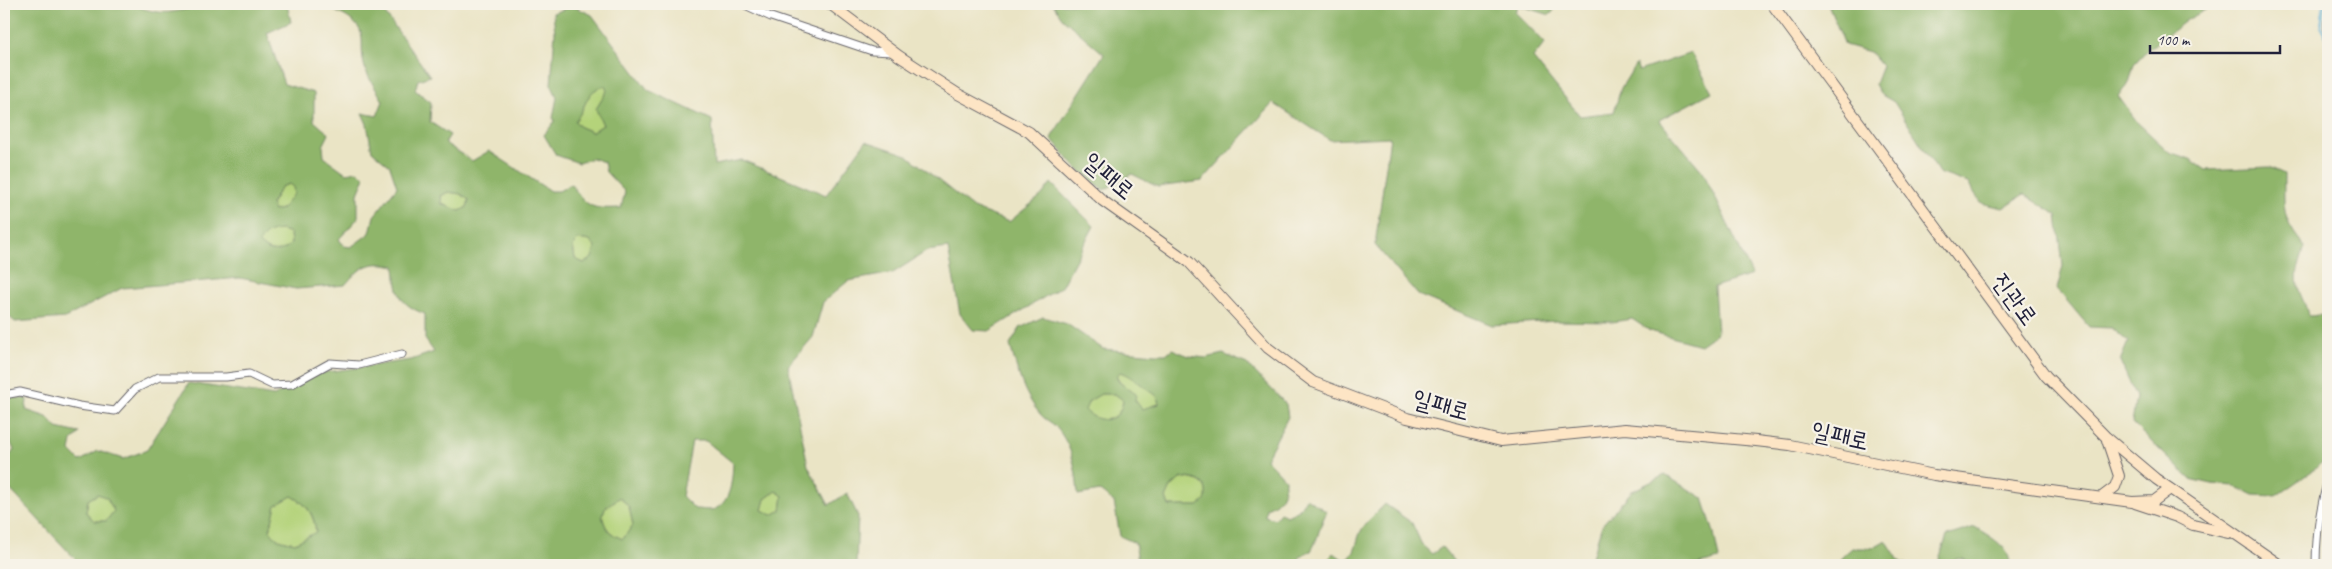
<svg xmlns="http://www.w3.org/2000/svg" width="2332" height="569" viewBox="0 0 2332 569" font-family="Caveat,'Poor Story',sans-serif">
<rect width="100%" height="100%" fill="#f7f3e8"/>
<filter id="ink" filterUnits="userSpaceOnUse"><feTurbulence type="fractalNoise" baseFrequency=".02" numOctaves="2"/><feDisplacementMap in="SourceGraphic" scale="10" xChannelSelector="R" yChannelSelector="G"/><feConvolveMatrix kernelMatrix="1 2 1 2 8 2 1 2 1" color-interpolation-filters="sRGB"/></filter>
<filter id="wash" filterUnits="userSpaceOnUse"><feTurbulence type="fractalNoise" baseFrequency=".0096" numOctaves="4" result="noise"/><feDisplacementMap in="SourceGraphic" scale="20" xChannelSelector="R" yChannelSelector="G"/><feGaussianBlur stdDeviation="1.12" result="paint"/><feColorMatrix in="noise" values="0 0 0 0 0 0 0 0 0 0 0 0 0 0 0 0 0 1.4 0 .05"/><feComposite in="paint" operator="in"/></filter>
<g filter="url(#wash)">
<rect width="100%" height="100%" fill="#eae4c5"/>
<g fill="#b4d37a" stroke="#6b7a5a">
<path d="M605 86 608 90 596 109 603 125 592 132 580 127 575 121C587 107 585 90 605 86Z"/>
<path d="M289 184 294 187V193L282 209 274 211 271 205 281 187Z"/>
<path d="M448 192 461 194 469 200 467 207 460 211 442 204 441 196Z"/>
<path d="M272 230H282L290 233 291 245C280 254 269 254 259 243L264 235Z"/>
<path d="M578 239 590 241 595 247 593 258 584 263 575 259 573 246Z"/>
<path d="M1119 372 1128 374 1157 396 1159 404 1142 409C1134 399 1121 386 1116 376Z"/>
<path d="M1101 394H1115L1123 400C1121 423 1099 425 1084 410L1089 401Z"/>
<path d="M1181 478C1198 479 1209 482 1206 501L1198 506H1169L1166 498 1171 487Z"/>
<path d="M776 491 783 496 781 510 772 515 762 510 765 499Z"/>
<path d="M98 494 107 498 114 511 106 521H94L86 512 88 500Z"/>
<path d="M292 496C308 505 314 515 316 533L295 543 277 539 270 531 276 504Z"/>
<path d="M620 497 629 507 633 525 623 539C609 534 605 528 602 515L606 507Z"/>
</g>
<g fill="#8fb56a" stroke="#586c52" fill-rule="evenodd">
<path d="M4 4H131C170 20 176 9 213 4 237 1 263 4 287 4L291 22 267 33 284 84 314 93V121L329 134 323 146 324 157 346 173 357 171 365 177 358 194V218L339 239 344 246 351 247 370 233 374 216 397 187 390 166 372 151 367 124 362 113 377 116 383 101C378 92 370 81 366 71 355 40 376 30 335 11L342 4H375L382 9 430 76 418 80 415 90 431 102 430 122 450 135 445 143 472 161 489 151 550 191H559L571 184C589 209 591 209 621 208L625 192 606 172 604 162 592 158 579 163 556 155 544 135 555 121 553 118 557 97 551 84 555 32 553 13 573 6 592 15 648 90 712 120 714 165 742 160 826 195 866 141 907 155 973 208 1009 222 1042 195 1051 183 1094 226 1061 287 989 331 973 330 960 314 948 248 927 251 893 273 848 281 823 302 813 337 788 366 808 466 829 505 847 493 858 516 856 565H103L78 562 4 483V457H9L14 450 9 439 4 437V400L13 397 27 399 26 410 47 417 57 428 79 433 72 441 70 451 80 461 98 451 123 459 147 450 189 383 274 396 320 373 411 360 434 352 425 339V314C398 304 397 293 395 266 370 260 361 266 345 285L296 289 240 278 122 288 65 318 15 322 4 312ZM605 86 607 91 596 109 603 125 592 132 580 127 575 121C587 107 585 90 605 86ZM289 184 293 187 294 193 282 209 274 211 271 204 281 187ZM448 192 461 194 469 200 467 207 460 211 442 204 441 196ZM282 230 290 233 291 244C280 254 269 254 259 243 265 233 270 231 282 230ZM578 239 590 241 595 247 592 258 584 263 575 259 573 246ZM692 441H706L733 463C732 478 732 501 715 509 710 511 701 509 695 509L682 496ZM776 491 783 496 781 510 772 515 762 510 765 499ZM98 494 107 498 114 511 106 521H94L86 512 88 500ZM292 496C308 505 314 514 316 532L295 543 277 539 270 530 276 505ZM620 497 629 507 633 525 623 539C609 534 605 529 602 515L606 507Z"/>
<path d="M1053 4H1559L1550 15 1518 5 1515 12 1545 43 1533 58 1580 116 1614 112 1621 88 1636 64 1639 71 1691 53 1712 92 1659 120 1703 172 1752 275 1714 287 1717 333 1700 345 1650 331 1632 319 1612 322 1557 321 1492 325 1418 295 1375 245 1390 137 1330 140 1273 103 1202 181 1158 187 1132 174 1104 190 1076 168 1051 138 1104 54 1062 18Z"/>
<path d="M1828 4H2216L2187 20 2147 50 2134 64 2129 83 2118 96 2138 123 2169 152 2190 159 2206 170 2269 167 2284 174C2284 211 2281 218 2305 247 2301 259 2295 273 2298 286 2300 297 2306 303 2308 316L2328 315V456L2315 469 2276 496 2253 495 2235 486 2212 484 2190 479 2132 423 2136 397 2120 361 2128 342 2112 328 2089 327 2057 289 2063 266 2057 215 2024 194 2003 208 1981 203 1968 183 1939 173 1894 102 1880 94 1875 84 1882 66 1870 52 1845 45Z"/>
<path d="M1043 317 1067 324 1103 349 1155 354H1166L1172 349 1189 356 1206 358 1223 354 1247 364 1286 404 1288 417 1266 459 1285 479C1285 493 1281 503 1266 508L1265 516 1275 519 1280 513 1287 516 1299 510 1306 498 1327 512C1319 525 1319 538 1311 551 1304 553 1298 557 1297 565H1139L1135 543 1120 536 1114 502 1100 491 1078 495C1076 469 1073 447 1056 427 1052 422 1045 420 1041 415 1023 395 1017 369 1010 345L1020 328ZM1120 372C1128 374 1149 390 1157 396L1159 404 1142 409 1135 400 1136 394 1119 382 1116 376ZM1101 394H1115L1123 400C1121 423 1099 425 1085 410L1089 401ZM1181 478C1198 478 1210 482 1205 501L1198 506H1169L1166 498 1171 487Z"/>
<path d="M1665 475 1703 498 1714 533 1719 559 1696 565H1584L1591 560 1602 525 1632 491Z"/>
<path d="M1385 504 1412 523 1422 545 1432 554 1442 547 1457 565H1323L1334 553 1345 561C1358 553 1355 543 1361 531 1366 521 1378 512 1385 504Z"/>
<path d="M1975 527C1990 537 2010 546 2010 565H1973L1963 559H1957L1947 565H1937L1947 536Z"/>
<path d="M1886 540 1900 562 1909 565H1838L1842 557 1852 548H1872Z"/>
</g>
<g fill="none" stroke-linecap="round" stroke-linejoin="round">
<path stroke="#56acd2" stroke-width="2.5" d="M2324 4 2321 27 2328 40"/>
</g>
</g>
<g filter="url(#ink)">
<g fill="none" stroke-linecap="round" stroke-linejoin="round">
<defs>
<g id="street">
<path d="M743 4 771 17 872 51 892 52"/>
<path d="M2328 22V30"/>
<path d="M4 395 20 392 79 406 115 411 135 389 159 377H226L249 374 272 385 292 384 330 363 359 365 402 354"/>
<path d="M2316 565C2316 535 2319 510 2328 480"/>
</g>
<g id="secondary">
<path d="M830 4 899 56 958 94 1029 132 1103 201 1189 262 1268 348 1313 382 1407 418 1501 441 1625 429 1756 441 1790 445 1934 475 2132 502 2154 501 2170 489"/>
<path d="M1772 4 2046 376 2105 436 2156 479 2280 565"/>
<path d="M2103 496 2115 487 2119 476 2107 440"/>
<path d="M2135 503 2177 517 2193 525 2228 533"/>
</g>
</defs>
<use href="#street" stroke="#68666b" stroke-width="9"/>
<use href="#secondary" stroke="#68666b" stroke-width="12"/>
<use href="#street" stroke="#fff" stroke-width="7"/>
<use href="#secondary" stroke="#fde5c5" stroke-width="10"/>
</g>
</g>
<g text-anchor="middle" stroke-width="4.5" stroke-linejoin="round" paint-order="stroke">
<g font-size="24" fill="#22223b" stroke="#f7f3e8">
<text transform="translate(1109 176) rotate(40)" y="8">일패로</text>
<text transform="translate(2015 299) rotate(54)" y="8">진관로</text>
<text transform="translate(1441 405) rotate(15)" y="8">일패로</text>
<text transform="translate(1840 436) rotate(12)" y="8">일패로</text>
</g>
</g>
<rect width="2332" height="569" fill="none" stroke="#f7f3e8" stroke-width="20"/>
<path d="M2150 45v8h130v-8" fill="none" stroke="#22223b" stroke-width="2.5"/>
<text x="2157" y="45" font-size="15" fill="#22223b" stroke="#f7f3e8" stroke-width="4" paint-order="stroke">100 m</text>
</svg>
